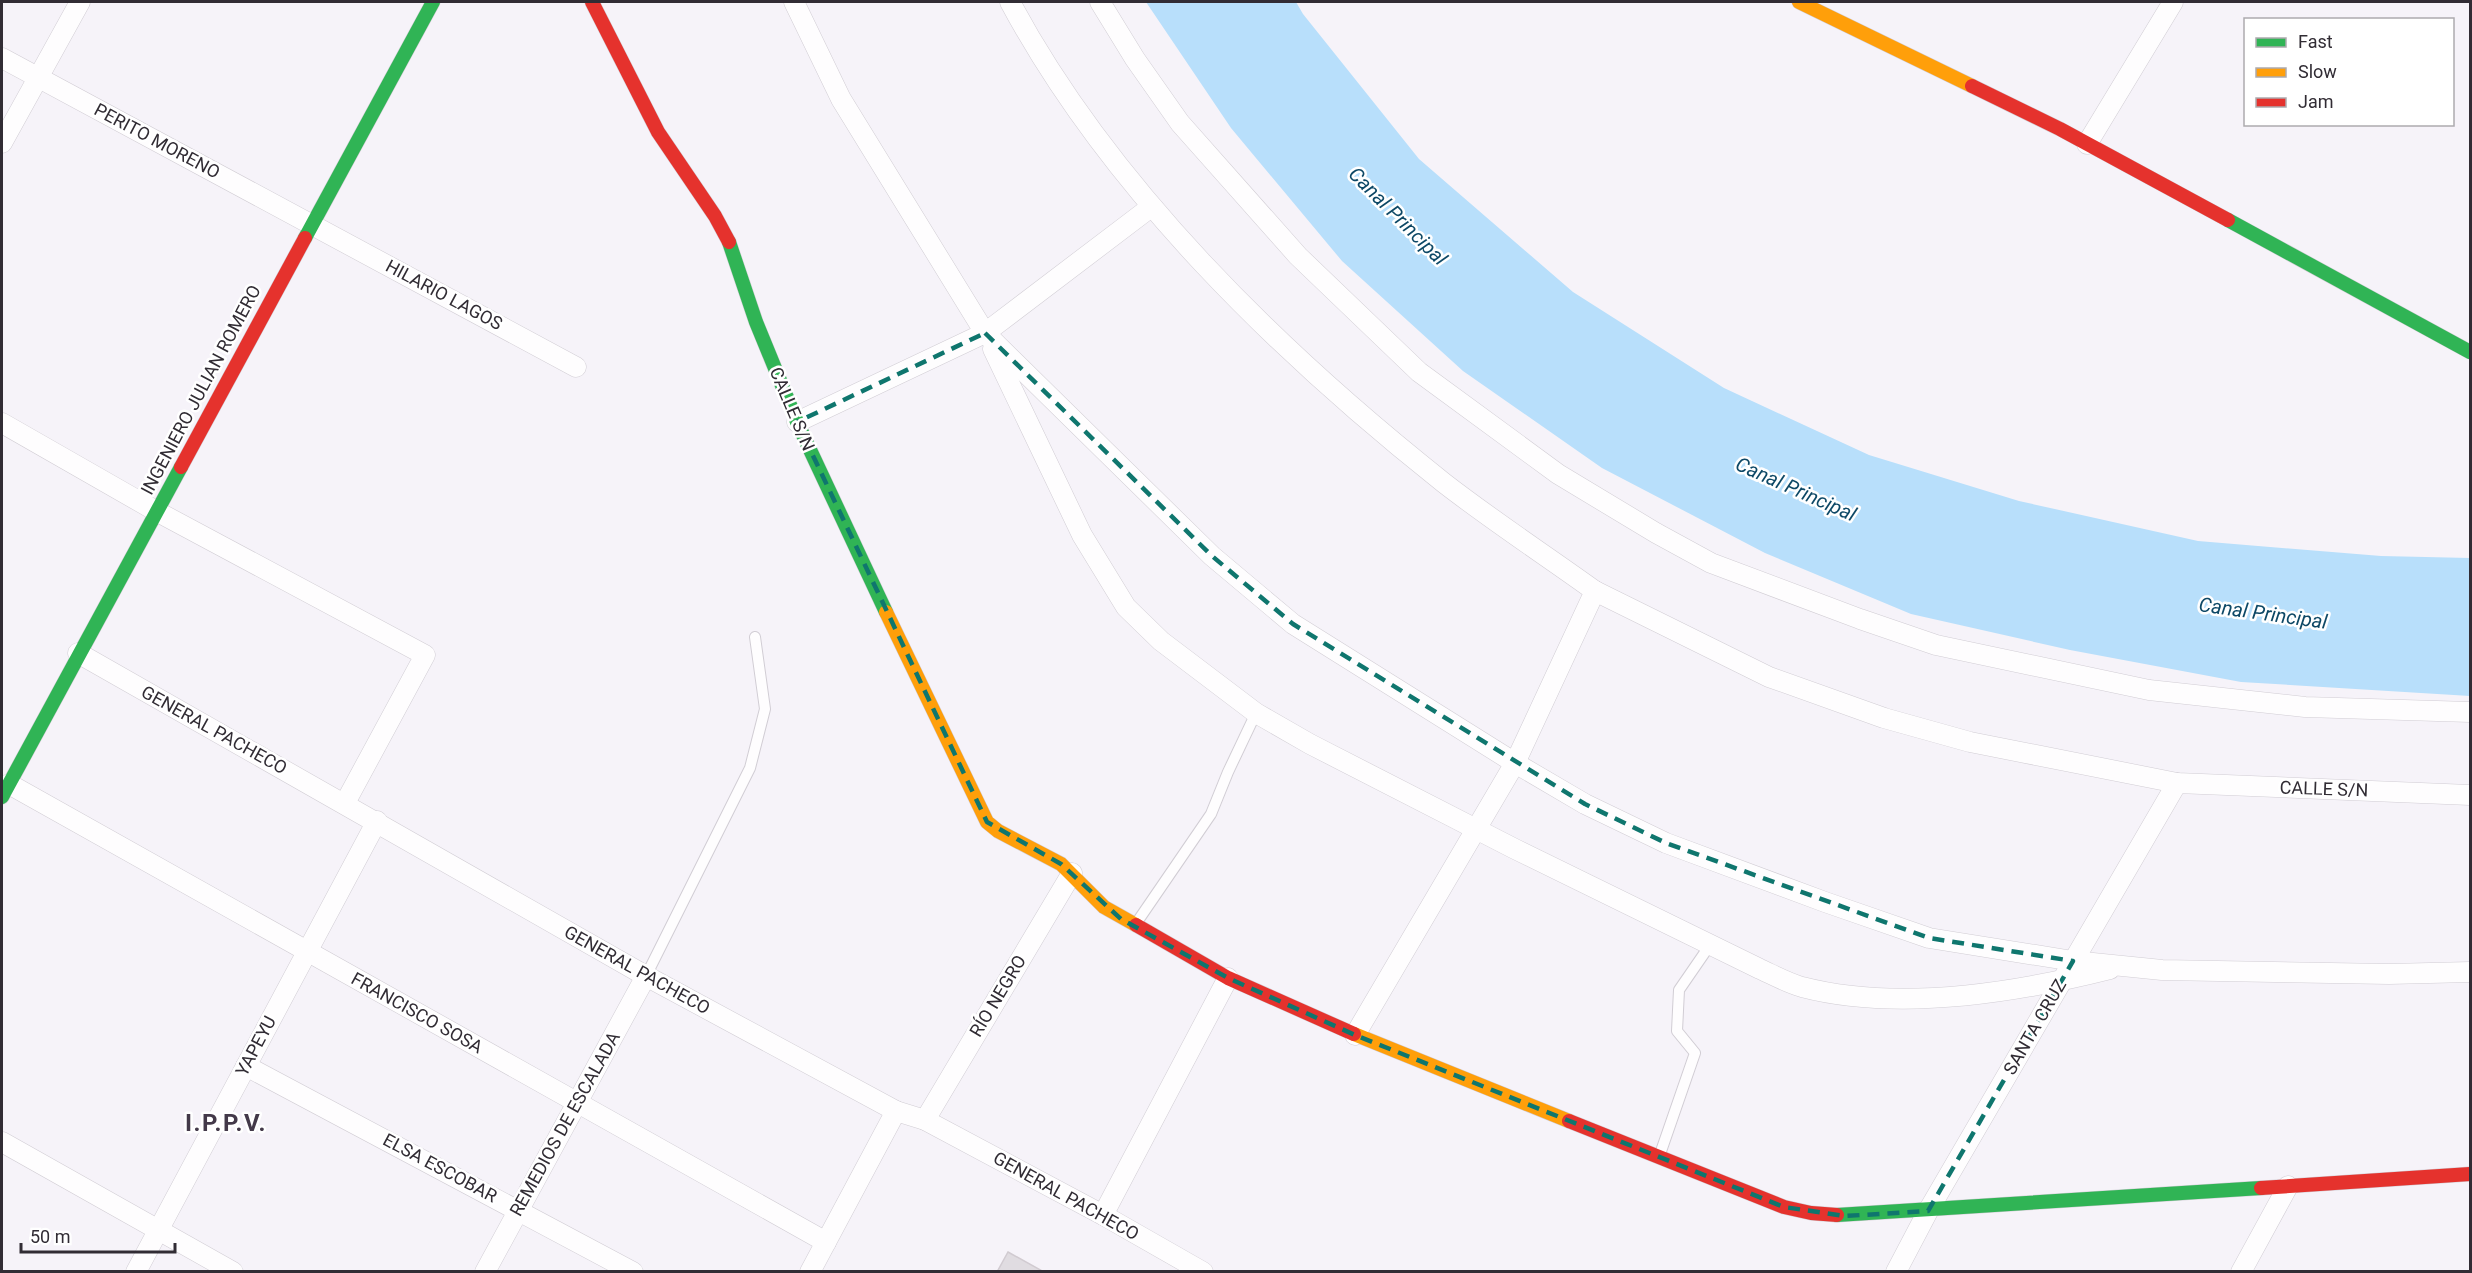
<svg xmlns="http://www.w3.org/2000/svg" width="2472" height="1273" viewBox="0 0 2472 1273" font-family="Roboto,sans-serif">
<rect width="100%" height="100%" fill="#f6f3f9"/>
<path fill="#b8dffb" d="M1146 2H1296L1303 14 1419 159 1573 292 1724 388 1869 455 2019 501 2198 541 2381 556 2470 558V696L2241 682 2070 650 1911 614 1765 553 1602 468 1463 371 1342 261 1231 128Z"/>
<path fill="#e0dce1" stroke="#d1cbd1" stroke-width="1.5" d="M1008 1252 1044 1272H997Z"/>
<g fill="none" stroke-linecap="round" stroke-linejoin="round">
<defs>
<g id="lane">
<path d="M1135 925 1211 814 1228 772 1256 713"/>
<path d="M646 976 750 768 765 709 755 637"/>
<path d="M1659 1157 1695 1053 1677 1031 1679 990 1710 945"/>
</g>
<g id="street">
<path d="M794 2 841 99 985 333 1212 556 1293 624 1515 763 1585 804 1666 843 1825 902 1929 938 2073 961 2162 970 2389 974 2470 972"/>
<path d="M1010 2C1109 187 1280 353 1444 483 1493 521 1545 555 1595 591L1515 763 1355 1035"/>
<path d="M1100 2 1135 59 1180 123 1298 256 1419 372 1558 474 1656 533 1711 563 1860 619 1936 645 2149 690 2305 707 2470 712"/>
<path d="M2 58 576 367"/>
<path d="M2 143 80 2"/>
<path d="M2087 144 2173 2"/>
<path d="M993 349 1082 535 1126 607 1161 641 1256 713 1310 744 1515 849 1760 969C1773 975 1788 983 1802 987 1898 1012 2015 993 2110 969"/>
<path d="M797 422 985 333 1151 207"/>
<path d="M2 423 156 511 425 655 345 803"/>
<path d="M1595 591 1769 677 1884 718 1970 742 2177 783 2470 795"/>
<path d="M78 653 646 976 896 1111 925 1120 1103 1215 1203 1272"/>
<path d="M9 784 826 1242"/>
<path d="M246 1066 633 1272"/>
<path d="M925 1120 1072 873"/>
<path d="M2 1142 233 1272"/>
<path d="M1103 1215 1228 978"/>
<path d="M136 1272 377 821"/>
<path d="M485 1272 646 976"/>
<path d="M810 1272 896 1111"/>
<path d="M1896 1272 1928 1211 2177 783"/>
<path d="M2241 1272 2288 1186"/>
</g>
<g id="fast">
<path d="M2228 220 2470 352"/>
<path d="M305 238 433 2"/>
<path d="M729 242 756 322 797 422 886 612"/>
<path d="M2 797 181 467"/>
<path d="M1837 1215 2261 1188"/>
</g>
<g id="slow">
<path d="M1799 2 1972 86"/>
<path d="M886 612 987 822 998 831 1061 864 1104 907 1136 925"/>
<path d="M1354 1034 1569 1121"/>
</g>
<g id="jam">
<path d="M592 2 658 132 715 216 729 242"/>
<path d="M1972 86 2060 129 2228 220"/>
<path d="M181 467 305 238"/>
<path d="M1136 925 1228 978 1354 1034"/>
<path d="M1569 1121 1784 1207 1811 1213 1837 1215"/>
<path d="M2261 1188 2470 1174"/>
</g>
</defs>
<use href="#lane" stroke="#d1cdd4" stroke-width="12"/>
<use href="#street" stroke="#d1cdd4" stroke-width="21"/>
<use href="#fast" stroke="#d1cdd4" stroke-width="15"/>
<use href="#slow" stroke="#d1cdd4" stroke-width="15"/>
<use href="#jam" stroke="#d1cdd4" stroke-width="15"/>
<use href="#lane" stroke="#fefdfe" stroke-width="10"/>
<use href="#street" stroke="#fefdfe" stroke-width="20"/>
<use href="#fast" stroke="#30b455" stroke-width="14"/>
<use href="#slow" stroke="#ff9f0a" stroke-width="14"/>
<use href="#jam" stroke="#e5322d" stroke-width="14"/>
</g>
<path fill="none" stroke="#0f766e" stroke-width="4.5" stroke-dasharray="12 8" stroke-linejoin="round" d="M985 333 1212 556 1293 624 1585 804 1666 843 1929 938 2073 961 1928 1211 1845 1216 1784 1207 1355 1035 1228 978 1121 919 1061 864 987 822 797 422Z"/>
<g text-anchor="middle" stroke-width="5" stroke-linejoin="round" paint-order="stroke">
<g font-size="18" fill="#312c34" stroke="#fff">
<text transform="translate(157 141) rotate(28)" y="6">PERITO MORENO</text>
<text transform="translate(444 295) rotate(28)" y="6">HILARIO LAGOS</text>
<text transform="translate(201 390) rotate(-62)" y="6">INGENIERO JULIAN ROMERO</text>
<text transform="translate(792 409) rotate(67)" y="6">CALLE S/N</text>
<text transform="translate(214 730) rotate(29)" y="6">GENERAL PACHECO</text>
<text transform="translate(2324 789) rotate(2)" y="6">CALLE S/N</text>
<text transform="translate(637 970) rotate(29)" y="6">GENERAL PACHECO</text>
<text transform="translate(998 996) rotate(-59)" y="6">RÍO NEGRO</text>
<text transform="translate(417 1013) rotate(29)" y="6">FRANCISCO SOSA</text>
<text transform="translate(2035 1027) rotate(-60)" y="6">SANTA CRUZ</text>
<text transform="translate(256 1046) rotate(-62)" y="6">YAPEYU</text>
<text transform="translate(565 1124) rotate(-61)" y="6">REMEDIOS DE ESCALADA</text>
<text transform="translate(440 1168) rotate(28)" y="6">ELSA ESCOBAR</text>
<text transform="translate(1066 1196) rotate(29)" y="6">GENERAL PACHECO</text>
</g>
<g font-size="20" font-style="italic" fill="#0d4866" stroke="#fff">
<text transform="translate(1398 216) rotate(45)" y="7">Canal Principal</text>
<text transform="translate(1796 489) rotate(24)" y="7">Canal Principal</text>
<text transform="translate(2263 613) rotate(8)" y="7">Canal Principal</text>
</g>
<g font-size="24" font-weight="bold" letter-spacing="1.5" fill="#433949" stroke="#fff">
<text x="226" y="1131">I.P.P.V.</text>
</g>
</g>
<rect width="2472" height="1273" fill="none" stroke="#312c34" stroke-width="6"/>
<rect x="2244" y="18" width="210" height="108" fill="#ffffff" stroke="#adabae" stroke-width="1.5"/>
<rect x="2256" y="38" width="30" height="9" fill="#30b455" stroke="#adabae" stroke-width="1.5"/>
<text x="2298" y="48" font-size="18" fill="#312c34">Fast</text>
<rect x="2256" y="68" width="30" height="9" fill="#ff9f0a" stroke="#adabae" stroke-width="1.5"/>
<text x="2298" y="78" font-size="18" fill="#312c34">Slow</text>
<rect x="2256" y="98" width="30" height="9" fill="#e5322d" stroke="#adabae" stroke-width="1.5"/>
<text x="2298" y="108" font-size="18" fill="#312c34">Jam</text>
<path d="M21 1243v9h154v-9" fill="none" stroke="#312c34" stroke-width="3"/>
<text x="30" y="1243" font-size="18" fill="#312c34" stroke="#ffffff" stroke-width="4.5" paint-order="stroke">50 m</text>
</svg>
